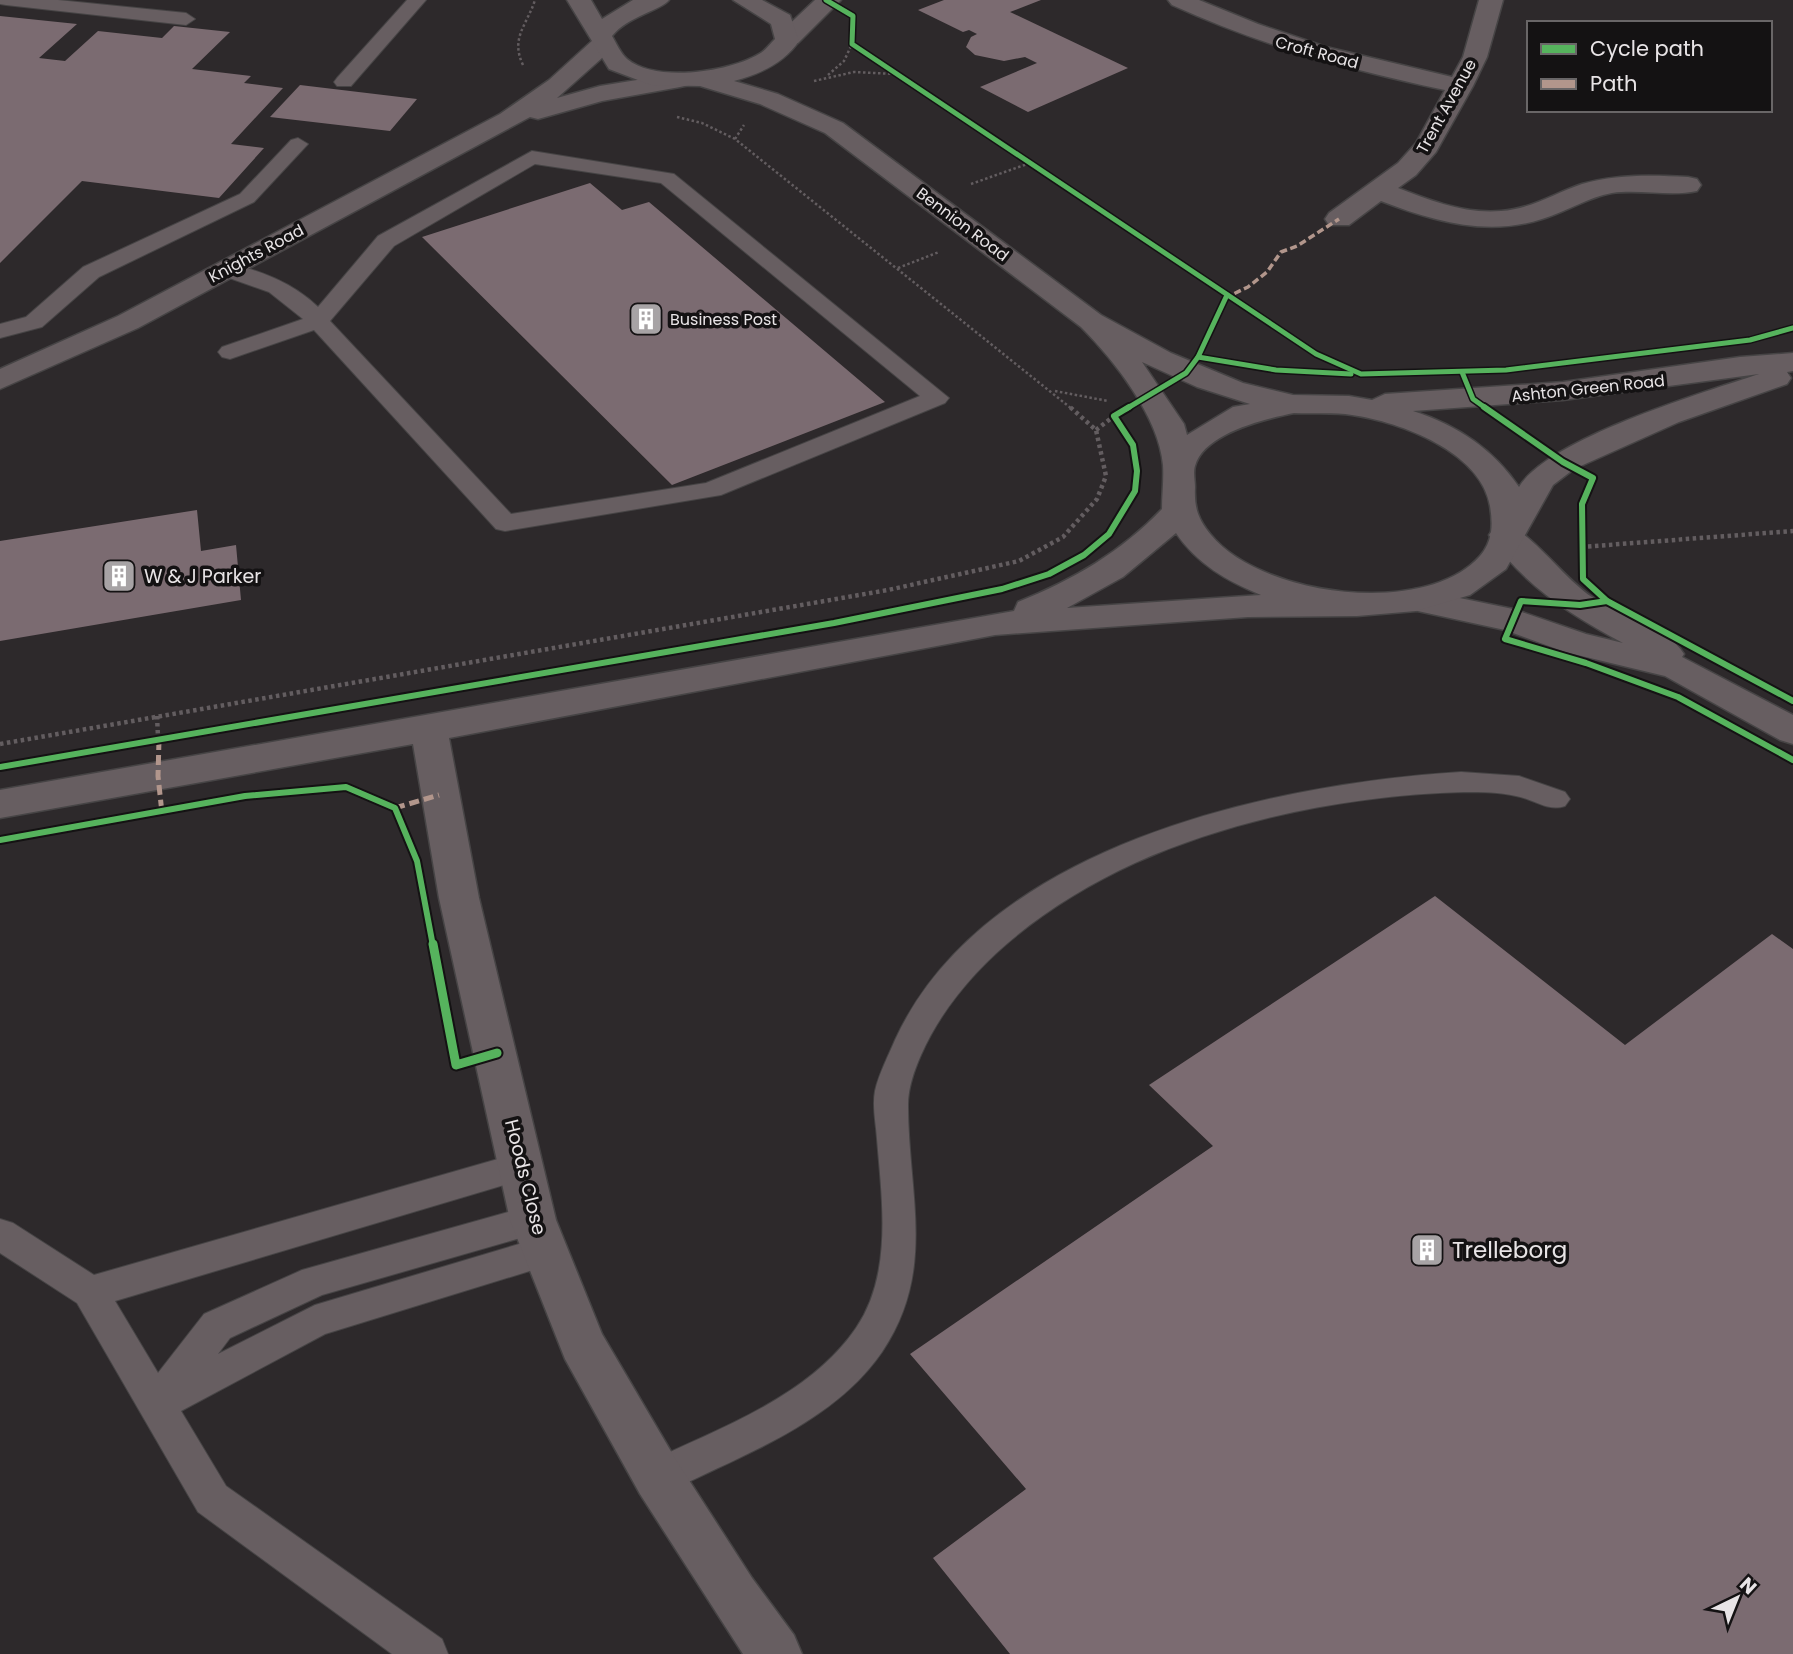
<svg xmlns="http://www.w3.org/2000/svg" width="1793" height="1654" viewBox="0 0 1793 1654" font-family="Poppins,sans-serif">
<rect width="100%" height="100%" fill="#2d292b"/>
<g fill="#7b6b71">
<path d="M944 0H1041L1010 12 1128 68 1028 112 980 87 1037 63 1025 57 1004 61 975 55 966 47 971 37 977 34 969 30 963 32 918 10Z"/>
<path d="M0 16 77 24 39 58 65 61 98 31 162 38 174 26 230 32 192 69 251 76 244 83 283 88 231 144 264 148 219 198 82 181 0 263Z"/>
<path d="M300 85 417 99 390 131 270 117Z"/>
<path d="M590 183 622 210 649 202 885 402 672 485 422 237Z"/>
<path d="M197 510 201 551 236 545 241 600 0 641V541Z"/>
<path d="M1435 896 1625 1045 1772 934 1793 949V1654H1010L933 1558 1026 1489 910 1354 1213 1146 1149 1085Z"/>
</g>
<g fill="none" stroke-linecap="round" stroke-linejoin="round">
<defs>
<g id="service">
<path d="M0 0H58L186 13 195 19 186 25 6 5 0 4Z"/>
<path d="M407 0H426L351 86H337L334 82 337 78Z"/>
<path d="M298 138 308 144 254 202 99 277 42 327 0 338V324L26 317 83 267 240 194 291 140Z"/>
<path d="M532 151 674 174 949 398 945 403 721 495 505 531 496 529 314 330 230 359 222 357 218 352 222 347 303 319 269 292 218 274 215 269 218 264 226 262C260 271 292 282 318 307L378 236ZM535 164 661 183 920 396 706 483 511 514 330 321 394 246Z"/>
<path d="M1461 772 1519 776 1565 792 1570 799 1565 806C1547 812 1534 799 1516 796 1499 792 1482 792 1464 792 1353 795 1236 818 1135 863 1048 903 960 967 921 1055 914 1071 908 1088 908 1105 908 1194 937 1270 882 1352 834 1422 745 1454 672 1490L658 1495 644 1490 639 1477 644 1464C717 1429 808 1398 856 1328 893 1274 882 1200 877 1139 876 1123 872 1107 875 1091 879 1073 888 1057 895 1040 984 846 1269 784 1461 772Z"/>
<path d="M522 1152 534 1156 539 1166 534 1176 115 1301 158 1373 204 1314 302 1270 533 1205 545 1209 551 1220 545 1231 322 1295 230 1338 218 1354 315 1305 546 1236 559 1240 564 1251 559 1262 325 1334 181 1411 226 1486 442 1639 448 1654H392L198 1512 77 1303 0 1253V1219L13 1223 94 1275Z"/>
</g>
<g id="minor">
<path d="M815 0H841L798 43H780L777 38 780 33Z"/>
<path d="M1168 0H1199L1258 24 1326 47 1452 77 1463 57 1479 0H1503L1487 57 1473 86 1436 152 1416 175 1398 188C1431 201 1465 214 1501 211 1531 209 1555 193 1582 184 1617 174 1652 175 1688 177L1697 179 1701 185 1697 191C1671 197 1640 189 1612 193 1588 197 1566 212 1542 219 1487 237 1433 221 1381 201L1349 225H1329L1325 219 1329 213 1398 163 1416 143 1445 90C1350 70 1260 45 1172 5Z"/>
<path d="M602 38 611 40 614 45 611 50 557 98 600 86 680 73 689 75 692 80 689 85 680 87 602 101 538 119 530 117 138 328 0 389V369L118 316 500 114 549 80 593 40Z"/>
<path d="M1506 525C1531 531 1565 580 1592 597 1620 615 1666 625 1684 654L1682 657 1793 715V744L1780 740 1665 676 1565 652 1505 630 1404 608 1399 600 1404 592 1416 589 1513 609 1586 634 1623 643C1571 615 1523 585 1489 535L1494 528Z"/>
</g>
<path id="tertiary" d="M567 0H591L602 19 633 0H669C662 10 628 16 612 36 616 43 621 54 627 59 656 83 729 72 759 54 765 51 770 44 775 39L771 24 733 0H762L790 15 799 41C784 63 760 74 734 81L778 94 843 123 1101 315 1171 353 1243 383 1293 395 1349 396 1372 400 1385 394 1563 382 1740 357 1793 353V371L1787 372 1791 378 1787 384 1679 422 1574 469 1553 485 1506 569 1470 595 1416 611 1357 616 1248 617 995 635 449 738 479 898 556 1220 602 1334 676 1460 752 1578 794 1635 802 1654H743L640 1494 565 1359 510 1220 439 898 413 744 0 818V790L1014 611 1018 602C1073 580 1121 552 1162 509 1162 495 1164 479 1163 465 1159 417 1114 360 1081 327L825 133 760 104 700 86 651 85 609 69ZM1142 362 1197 387 1250 404 1233 407 1187 435 1184 424ZM1759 374C1702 393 1548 439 1519 487 1493 449 1457 425 1413 411L1563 400ZM1294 413C1313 414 1334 412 1352 415 1401 422 1481 452 1490 506 1493 524 1493 541 1480 556 1425 618 1261 596 1211 535 1198 519 1194 508 1195 487 1195 481 1193 472 1195 466 1204 433 1265 419 1294 413ZM1176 533C1197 564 1227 581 1261 595L1067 608 1123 577Z"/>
</defs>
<use href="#service" stroke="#464445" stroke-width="2"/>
<use href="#minor" stroke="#464445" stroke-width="3"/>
<use href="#tertiary" stroke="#464445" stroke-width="3"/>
<g stroke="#635d60" stroke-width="2.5" stroke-dasharray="2.5 2.5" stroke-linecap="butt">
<path d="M523 65C510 38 527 25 535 0"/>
<path d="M828 75 844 61 852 44"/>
<path d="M814 81 854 72 896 74"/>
<path d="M677 117 702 123 735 139 1072 409"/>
<path d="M735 139 744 125"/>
<path d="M971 184 1030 163"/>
<path d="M898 268 939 252"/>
<path d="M1055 391 1108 401"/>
</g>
<g stroke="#635d60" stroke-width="4.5" stroke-dasharray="3.5 3.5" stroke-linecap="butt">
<path d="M1096 430 1114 416"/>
<path d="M1581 547 1793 531"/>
<path d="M157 716 158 737"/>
<path d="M0 744 888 590 1019 561 1063 537 1097 499 1106 476 1096 430 1070 407"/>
</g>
<use href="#service" fill="#675e61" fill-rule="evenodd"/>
<use href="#minor" fill="#675e61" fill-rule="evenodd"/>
<use href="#tertiary" fill="#675e61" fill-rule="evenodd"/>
<path stroke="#b2968c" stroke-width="3.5" stroke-dasharray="7 3.5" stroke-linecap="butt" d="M1225 298 1248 287 1267 272 1281 252 1297 246 1339 219"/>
<g stroke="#b2968c" stroke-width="5" stroke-dasharray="10 5" stroke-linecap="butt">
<path d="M159 740 158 776 162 813"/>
<path d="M395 808 439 795"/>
</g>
<defs>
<g id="cycleway-far2">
<path d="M826 0 853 16 852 44 1316 354 1361 374 1506 370 1750 340 1793 328"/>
<path d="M1198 357 1276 370 1351 374"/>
<path d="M1462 372 1473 399 1487 409"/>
<path d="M1126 409 1186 373 1198 357 1227 295"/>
</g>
<g id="cycleway-far1">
<path d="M1484 407 1563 462 1593 478 1582 504 1583 579 1607 601 1793 701"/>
<path d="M1607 601 1580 605 1521 601 1505 639 1586 663 1678 697 1793 760"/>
<path d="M0 767 834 623 1002 589 1049 574 1084 555 1109 534 1135 491 1137 471 1133 445 1114 416 1129 407"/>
<path d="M0 840 245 796 346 787 395 808 417 861 433 946"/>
</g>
<path id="cycleway" d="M433 944 456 1065 497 1053"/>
</defs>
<use href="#cycleway-far2" stroke="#141213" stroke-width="8"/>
<use href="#cycleway-far1" stroke="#141213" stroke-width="10"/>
<use href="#cycleway" stroke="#141213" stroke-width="13"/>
<use href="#cycleway-far2" stroke="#56b35d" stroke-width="5"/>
<use href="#cycleway-far1" stroke="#56b35d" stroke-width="6"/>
<use href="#cycleway" stroke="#56b35d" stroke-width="9"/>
</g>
<defs>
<symbol id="building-square" viewBox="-11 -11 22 22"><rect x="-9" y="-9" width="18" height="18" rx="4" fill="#a7a3a5" stroke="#141213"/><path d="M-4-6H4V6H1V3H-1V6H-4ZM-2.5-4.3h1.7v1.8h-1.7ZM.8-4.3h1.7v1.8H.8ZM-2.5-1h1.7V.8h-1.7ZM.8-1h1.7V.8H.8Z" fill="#fff"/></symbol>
</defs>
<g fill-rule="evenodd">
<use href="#building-square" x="627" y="300" width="38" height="38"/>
<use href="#building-square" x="100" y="557" width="38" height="38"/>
<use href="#building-square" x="1408" y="1231" width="38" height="38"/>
</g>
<g text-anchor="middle" stroke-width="7" stroke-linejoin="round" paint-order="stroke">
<g font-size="16" fill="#e8e4e6" stroke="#141213">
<text transform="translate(1317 52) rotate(15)" y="6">Croft Road</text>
<text transform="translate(1446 106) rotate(-61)" y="6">Trent Avenue</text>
<text transform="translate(963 224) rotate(37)" y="6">Bennion Road</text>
<text transform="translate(256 253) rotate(-28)" y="6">Knights Road</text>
<text transform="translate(1588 388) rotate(-6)" y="6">Ashton Green Road</text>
</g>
<g font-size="16" fill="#e8e4e6" stroke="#141213" text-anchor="start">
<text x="670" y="325">Business Post</text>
</g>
<g font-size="19" fill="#e8e4e6" stroke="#141213" text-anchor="start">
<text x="144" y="583">W &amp; J Parker</text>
</g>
<g font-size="19" fill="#e8e4e6" stroke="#141213">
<text transform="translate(526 1177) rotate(76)" y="7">Hoods Close</text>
</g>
<g font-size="23" fill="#e8e4e6" stroke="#141213" text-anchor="start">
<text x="1452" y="1258">Trelleborg</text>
</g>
</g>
<rect x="1527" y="21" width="245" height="91" fill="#141213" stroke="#696667" stroke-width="2"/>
<rect x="1541" y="44" width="35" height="10" fill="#56b35d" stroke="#696667" stroke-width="2"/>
<text x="1590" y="56" font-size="21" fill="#e8e4e6">Cycle path</text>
<rect x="1541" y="79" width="35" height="10" fill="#b2968c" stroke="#696667" stroke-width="2"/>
<text x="1590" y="91" font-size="21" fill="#e8e4e6">Path</text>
<g transform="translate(1737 1598) rotate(43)" stroke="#141213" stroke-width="5" paint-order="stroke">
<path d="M0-5L12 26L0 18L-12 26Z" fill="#e8e4e6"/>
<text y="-10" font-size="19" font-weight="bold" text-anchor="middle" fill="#e8e4e6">N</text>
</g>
</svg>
